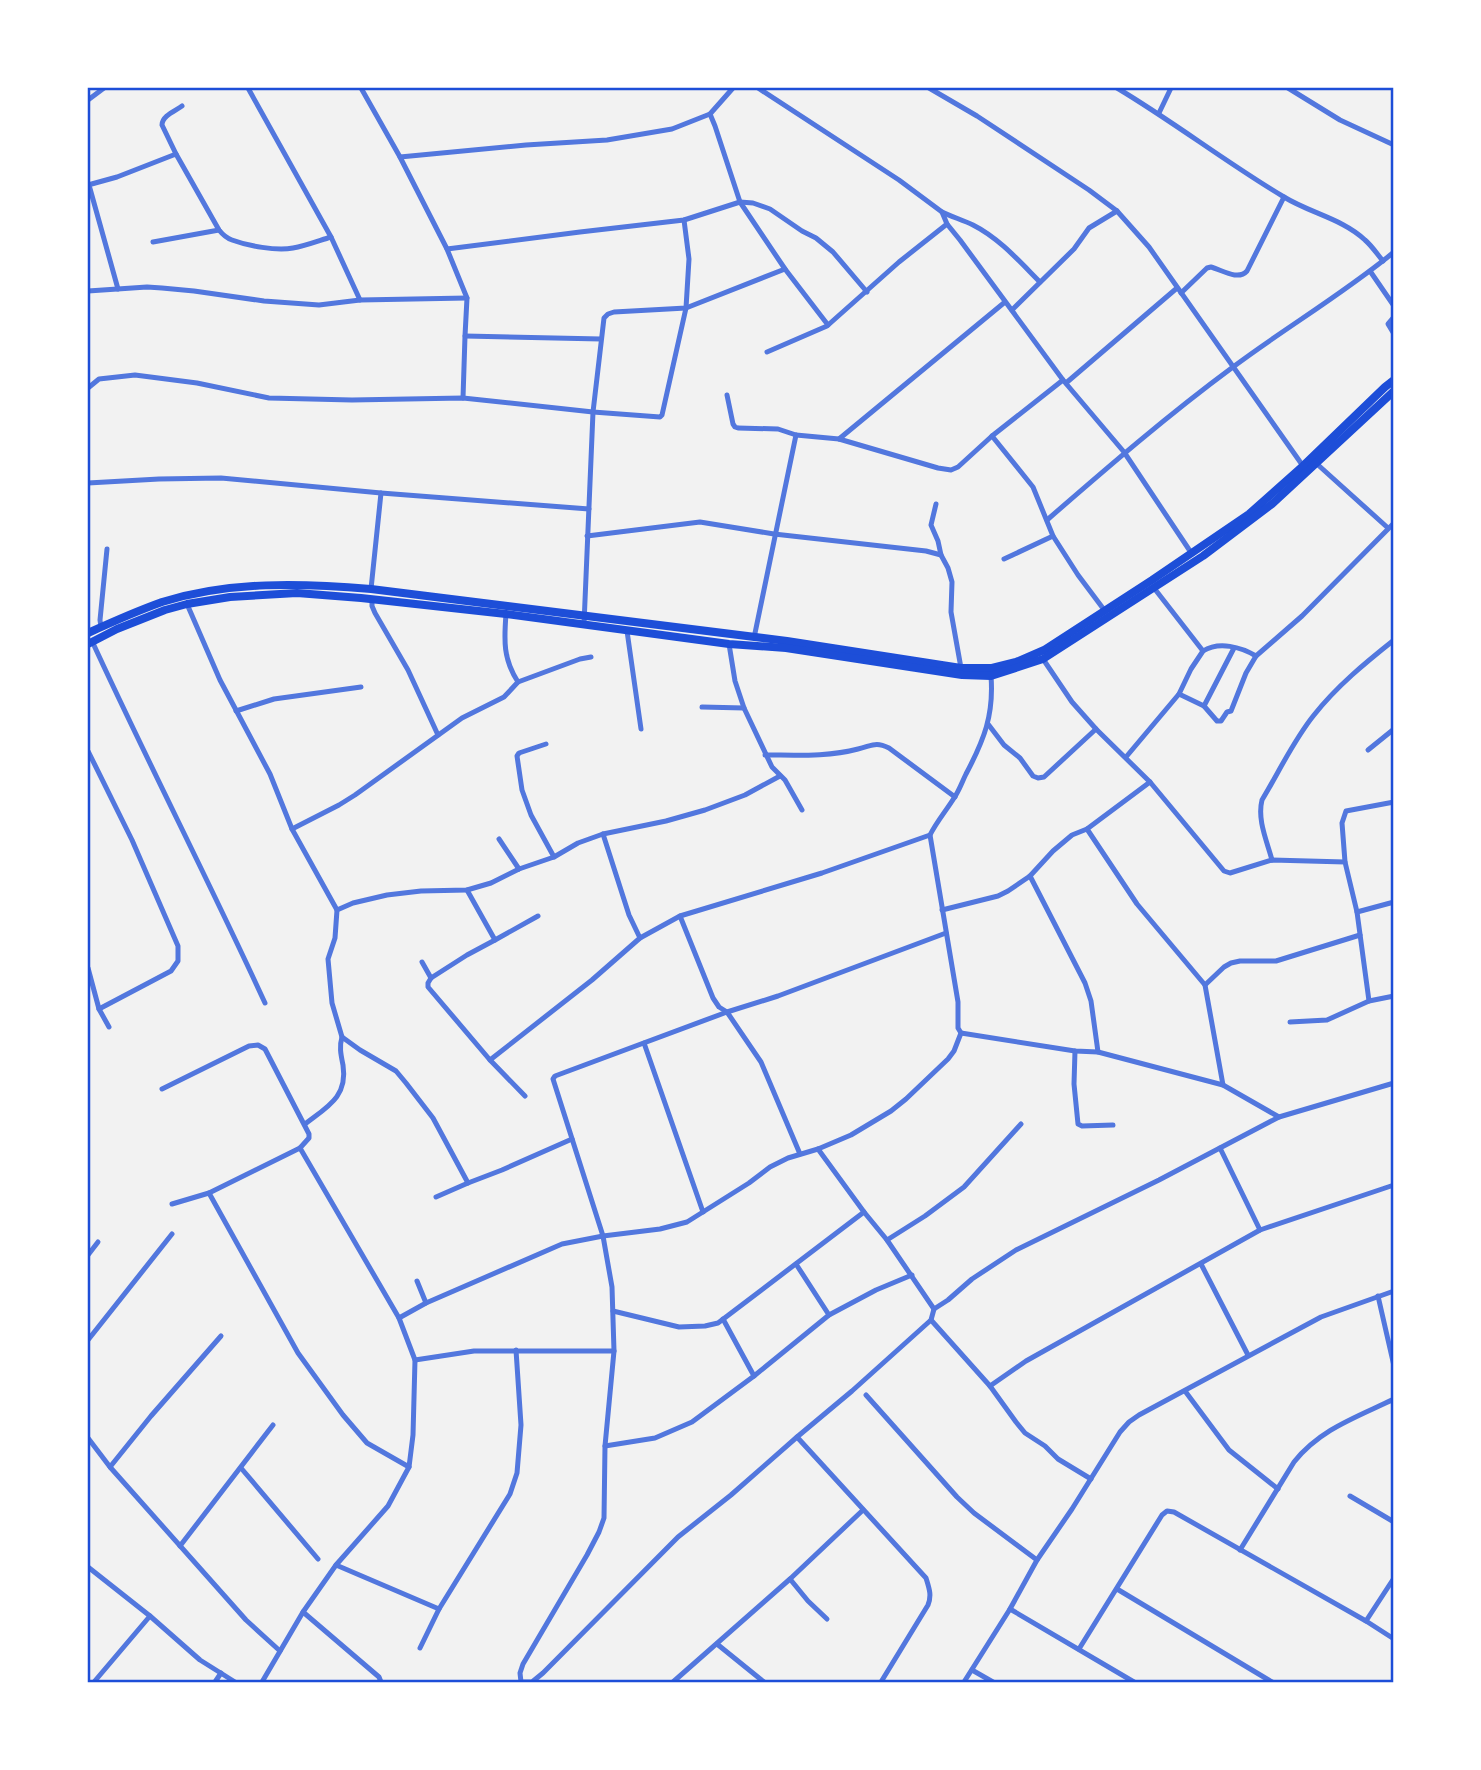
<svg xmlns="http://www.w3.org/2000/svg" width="1481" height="1770" viewBox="0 0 1481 1770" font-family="'IBM Plex Serif',serif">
<rect width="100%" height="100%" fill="#f2f2f2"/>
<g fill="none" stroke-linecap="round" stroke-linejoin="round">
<g stroke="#5277de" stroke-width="5">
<path d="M248 88 331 237 360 300"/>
<path d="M361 88 400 157 447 249 467 298 465 336 463 398"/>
<path d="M733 88 710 114 715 126 740 202 785 269 828 325"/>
<path d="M758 88 899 180 942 212 947 224 960 240 1063 380 1124 452 1192 554"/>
<path d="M929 88 977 116 1089 190 1117 211 1149 247 1303 466"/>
<path d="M1117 88C1174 122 1227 163 1284 197 1310 213 1343 219 1365 240 1372 246 1377 254 1383 261"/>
<path d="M1288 88 1340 120 1394 145"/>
<path d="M88 100 104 88"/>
<path d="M1159 113 1171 88"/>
<path d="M176 154 162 125C162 116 175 111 182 106"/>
<path d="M400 157 526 145 607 140 672 129 710 114"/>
<path d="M88 185 117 177 176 154 219 230C223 235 226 238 232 240 248 246 276 251 293 248 305 246 318 241 331 237"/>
<path d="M89 185 118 289"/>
<path d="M942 212C952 217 963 220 973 225 999 238 1020 262 1040 282"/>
<path d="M153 242 219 230"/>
<path d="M447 249 580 232 684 220 740 202 753 203 770 209 802 231 816 238 833 252 867 292"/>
<path d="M1370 271 1394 306"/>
<path d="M88 291 147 287 162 288 194 291 264 301 319 305 360 300 467 298"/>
<path d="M1181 293 1207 268 1211 267C1222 270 1238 281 1247 271L1284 197"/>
<path d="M1012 310 1074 249 1089 228 1117 211"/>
<path d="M1394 317 1388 324 1394 334"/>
<path d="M465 336 601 339"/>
<path d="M767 352 827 326 899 262 947 224"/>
<path d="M1066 383 1177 288"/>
<path d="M88 388 99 379 135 375 197 383 269 398 352 400 463 398 593 412 660 417 662 415 686 308 689 259 684 220"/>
<path d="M727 395 733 424 735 427 738 428 778 429 796 435 839 439 938 468 951 470 958 467 992 436 1063 380"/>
<path d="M992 436 1033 487 1053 536 1078 575 1105 611"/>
<path d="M839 439 1005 302"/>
<path d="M1317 464 1388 528"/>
<path d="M88 483 159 479 221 478 381 493 589 509"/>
<path d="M936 504 931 525 938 541 941 555 948 568 952 582 951 612 961 668"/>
<path d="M1047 520C1108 467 1168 415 1233 367 1285 328 1343 294 1394 252"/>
<path d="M587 536 700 522 774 534 926 551 941 555"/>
<path d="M1004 559 1053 536"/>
<path d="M1154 588 1203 651C1219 641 1241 647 1256 656L1302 616 1394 523"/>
<path d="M371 589 381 493"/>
<path d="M372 599V606L375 613 408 670 438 735"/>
<path d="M187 604 220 680 270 774 292 829 337 910"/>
<path d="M584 624 593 412 604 318 608 314 614 312 686 308 785 269"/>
<path d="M101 627 100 620 107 549"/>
<path d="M627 631 641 729"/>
<path d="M754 638 796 435"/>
<path d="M92 641C148 763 209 881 265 1003"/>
<path d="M729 644 735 681 744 708 772 767 785 780 802 810"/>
<path d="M1043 659 1072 702 1096 729 1150 782 1224 871 1230 873 1272 860 1345 862 1357 912 1369 1001"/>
<path d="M518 682 580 659 591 657"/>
<path d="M1179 694 1204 706 1217 721H1221L1227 712 1231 711 1246 673 1256 656"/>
<path d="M1204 706 1234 648"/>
<path d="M702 707 744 708"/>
<path d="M236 711 274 699 361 687"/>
<path d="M988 724 1004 745 1020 758 1033 776 1038 778 1044 777 1096 729"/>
<path d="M546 744 519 753 517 756 522 790 531 815 554 857"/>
<path d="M1368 750 1394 729"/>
<path d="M88 751 132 840 178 946V961L171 971 99 1009"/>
<path d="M765 755C796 755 828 757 858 749 872 746 875 741 889 748L955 797"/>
<path d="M1126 757 1179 694 1191 669 1203 651"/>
<path d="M292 829 339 805 355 795 462 718 504 697 518 682C503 659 504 640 506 614"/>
<path d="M1087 829 1137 904 1205 985 1223 1085"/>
<path d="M603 834 629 915 640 938"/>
<path d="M499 839 519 869"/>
<path d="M1272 860C1267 841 1257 820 1262 800 1279 772 1293 741 1314 715 1337 686 1365 663 1394 640"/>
<path d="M1345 862 1342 823 1346 811 1394 802"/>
<path d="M1030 876 1085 983 1091 1001 1098 1052"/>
<path d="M467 890 495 940 467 955 431 978 428 983V987L490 1060 525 1096"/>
<path d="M942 910 998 896 1008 891 1030 876 1053 851 1072 835 1087 829 1150 782"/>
<path d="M1357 912 1394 902"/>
<path d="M680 916 713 998 719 1007 727 1012 761 1062 800 1154"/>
<path d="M495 940 538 916"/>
<path d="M422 962 431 978"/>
<path d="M88 968 99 1009 109 1027"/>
<path d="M1205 985 1224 967 1231 963 1240 961H1276L1360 935"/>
<path d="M1290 1022 1327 1020 1369 1001 1394 996"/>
<path d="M961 1033 1075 1051 1098 1052 1223 1085 1279 1117"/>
<path d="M644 1043 703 1212"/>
<path d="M1075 1051 1074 1084 1078 1124 1082 1126 1113 1125"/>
<path d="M490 1060 592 980 640 938 680 916 822 873 930 835"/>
<path d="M162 1089 249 1046 258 1045 265 1049 309 1134V1138L300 1148 399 1318 415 1360 413 1435 409 1467 388 1506 336 1565 303 1612 262 1682"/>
<path d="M305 1124C327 1107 348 1097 343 1065 341 1055 339 1047 342 1037"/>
<path d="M1220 1148 1260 1230"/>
<path d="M818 1149 864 1212 887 1240 934 1309"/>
<path d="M468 1183 433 1118 406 1083 396 1071 360 1050 342 1037 332 1003 328 959 335 938 337 910 353 903 387 895 421 891 467 890 491 883 519 869 554 857 578 843 603 834 666 821 705 810 745 795 780 776"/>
<path d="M209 1193 298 1353 343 1415 367 1443 409 1467"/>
<path d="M436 1197 468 1183 502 1170 572 1139"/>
<path d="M172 1204 209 1193 300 1148"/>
<path d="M887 1240 925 1216 964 1187 1021 1124"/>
<path d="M88 1255 98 1242"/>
<path d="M796 1264 829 1315"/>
<path d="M1201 1264 1248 1355"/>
<path d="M417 1281 426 1303"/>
<path d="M1378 1296 1394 1366"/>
<path d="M613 1311 679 1327 705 1326 718 1323 864 1212"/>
<path d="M399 1318 426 1303 562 1244 603 1236 660 1229 687 1222 749 1183 770 1167 788 1158 818 1149 851 1135 891 1111 906 1099 948 1059 954 1051 961 1033 958 1028V1002L930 835C937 821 946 811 954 798 959 791 962 782 966 774 984 740 994 715 991 676"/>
<path d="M723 1319 754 1376"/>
<path d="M931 1320 990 1386 1016 1422 1025 1433 1045 1446 1058 1459 1091 1479"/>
<path d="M88 1340 172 1234"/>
<path d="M415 1360 474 1351H614"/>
<path d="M990 1386 1026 1361 1260 1230 1394 1185"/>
<path d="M1185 1391 1229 1450 1278 1489"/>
<path d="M866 1395 957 1497 974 1513 1037 1560"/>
<path d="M797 1437 926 1578C929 1588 932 1595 928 1605L881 1682"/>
<path d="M88 1438 110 1467 246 1620 280 1651"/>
<path d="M605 1446 655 1438 692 1422 754 1376 829 1315 876 1290 912 1275"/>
<path d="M110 1467 151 1416 221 1336"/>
<path d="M241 1468 318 1559"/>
<path d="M1350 1496 1394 1522"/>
<path d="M180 1546 273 1425"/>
<path d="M1240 1550 1294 1462C1320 1429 1357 1417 1394 1399"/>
<path d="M336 1565 439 1609"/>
<path d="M88 1567 150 1616 200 1660 235 1682"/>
<path d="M790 1579 808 1601 827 1619"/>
<path d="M1117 1589 1272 1682"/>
<path d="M1010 1609 1134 1682"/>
<path d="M303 1612 379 1677 381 1682"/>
<path d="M1366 1621 1394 1578"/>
<path d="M717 1644 764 1682"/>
<path d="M420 1648 439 1609 510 1494 517 1473 521 1425 516 1350"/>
<path d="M1079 1649 1162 1515 1167 1511 1174 1512 1366 1621 1394 1639"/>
<path d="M972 1670 993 1682"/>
<path d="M94 1682 150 1616"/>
<path d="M215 1682 221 1673"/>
<path d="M521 1682 520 1673 523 1664 587 1555 599 1532 604 1518 605 1446 614 1351 612 1287 603 1236 553 1079 555 1076 727 1012 778 996 946 933"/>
<path d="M522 1682H532L543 1673 678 1537 731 1495 797 1437 852 1391 931 1320 934 1309 948 1300 972 1279 1016 1250 1159 1180 1279 1117 1394 1083"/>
<path d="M673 1682 790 1579 863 1510"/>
<path d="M964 1682 1010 1609 1037 1560 1072 1509 1120 1432 1129 1422 1139 1415 1321 1317 1394 1291"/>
</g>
<g stroke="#1d4ed8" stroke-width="8">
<path d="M88 633C112 622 137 611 162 602 230 581 301 583 371 589L787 641 961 668H992L1016 662 1044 650 1152 580 1249 514 1303 466 1385 387 1394 380"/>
<path d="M88 644 117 629 165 610 187 604 230 597 297 593 361 598 506 614 729 644 786 648 962 675 991 676 1043 659 1203 556 1272 504 1394 391"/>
</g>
</g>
<rect width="1481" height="1770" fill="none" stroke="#ffffff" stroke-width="178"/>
<rect x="89" y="89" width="1303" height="1592" fill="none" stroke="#1d4ed8" stroke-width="2.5"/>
</svg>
